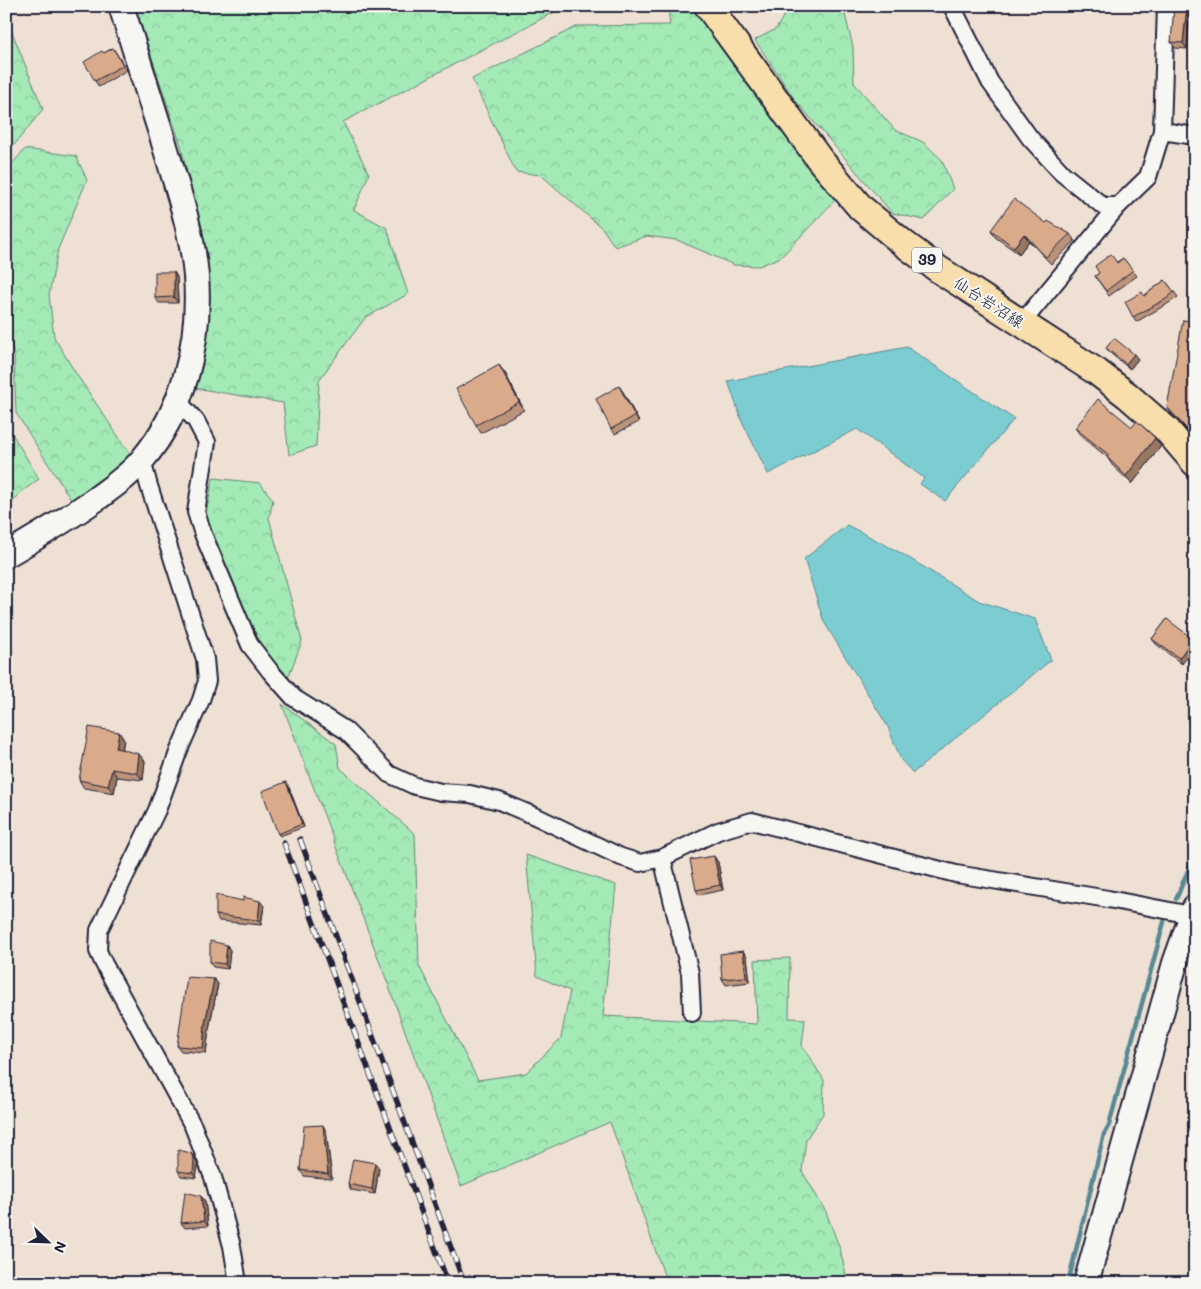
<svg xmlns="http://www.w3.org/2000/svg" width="1201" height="1289" viewBox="0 0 1201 1289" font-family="Mali,'Klee One',sans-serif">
<defs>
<pattern id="forest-crowns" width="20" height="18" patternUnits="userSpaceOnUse" patternTransform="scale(1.25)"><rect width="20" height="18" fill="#a3eab6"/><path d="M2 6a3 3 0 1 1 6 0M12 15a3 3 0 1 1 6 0" fill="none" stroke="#8cc89d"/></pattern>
</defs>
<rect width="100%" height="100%" fill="#eee0d3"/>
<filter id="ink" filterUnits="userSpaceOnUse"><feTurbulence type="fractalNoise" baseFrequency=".02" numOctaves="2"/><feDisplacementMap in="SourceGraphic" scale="10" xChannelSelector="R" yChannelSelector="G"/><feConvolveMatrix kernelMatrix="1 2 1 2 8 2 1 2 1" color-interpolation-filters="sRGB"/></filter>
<g filter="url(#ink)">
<g fill="url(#forest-crowns)" stroke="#628678">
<path d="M135 6H566L343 122 369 174 354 210 387 228 408 294 365 318 319 380 316 446 289 455 283 403 195 388 208 315 204 249 181 146Z"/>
<path d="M622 6H693L808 166 837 198 781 257 759 266 734 265 677 240 647 236 615 247 603 229 541 175 516 172 472 79 578 26 670 25 668 9Z"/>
<path d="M785 6H853L845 15 853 47 854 83 895 130 923 142 942 160 953 189 924 220 892 213 795 100 755 40 776 29 787 10Z"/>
<path d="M6 17 43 109 15 144 6 152Z"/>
<path d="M25 149 76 156 87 180 58 249 49 295 54 337 73 369 132 457 73 503 16 413 14 356 6 319V171Z"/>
<path d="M11 432 39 479 20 493 7 510 6 435Z"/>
<path d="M213 478 260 483 273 500 269 518 302 641 288 678 261 645 238 600 214 542 206 514Z"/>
<path d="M282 704 336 744 340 768 415 834 419 966 478 1080 526 1073 561 1038 570 991 537 976 526 855 616 885 603 1016 757 1024 755 960 790 958 789 1018 805 1019 802 1046 824 1080 823 1114 806 1139 802 1171 826 1212 840 1249 848 1283H667L610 1122 461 1186 388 984Z"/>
</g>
<g fill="#7bcdd1" stroke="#578995">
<path d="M907 347 1014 419 945 501 920 484 924 478 857 429 768 474 741 419 728 381Z"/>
<path d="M847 525 899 552 979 601 1035 619 1051 660 913 773 901 760 888 727 824 622 804 559Z"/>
</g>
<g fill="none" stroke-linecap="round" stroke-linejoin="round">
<g stroke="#578995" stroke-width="4.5">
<path d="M1176 899 1195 854"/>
<path d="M1068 1283 1104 1134 1109 1125 1164 922"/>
</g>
<defs>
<g id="street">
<path d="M952 6 990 82 1030 138 1063 174 1103 206H1118"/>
<path d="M1162 131 1195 136"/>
<path d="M1021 324 1118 206 1148 177 1162 131 1166 6"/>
<path d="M178 401 196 421 207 442 196 512 203 534 250 645 270 671 294 698 345 730 389 774 415 786 441 792 470 794 499 801 537 817 621 857 640 863 662 858 718 831 752 821 956 874 1108 899 1191 915"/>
<path d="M142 460 149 486 205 659 207 681 201 700 179 750 157 810 99 930 98 951 104 964 193 1126 213 1177 232 1246 238 1283"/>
<path d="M662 858 690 973 692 1013"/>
</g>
<g id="secondary">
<path d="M6 555C37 537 67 519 96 499 112 487 129 476 142 460 184 411 201 340 196 276 192 228 175 182 162 136 148 93 135 49 121 6"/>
<path d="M1086 1283 1175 963 1195 907"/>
</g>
<path id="primary" d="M708 6 820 160 861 208 903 243 938 269 1097 372 1127 395 1166 429 1195 463"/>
</defs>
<use href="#street" stroke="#22223b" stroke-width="20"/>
<use href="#secondary" stroke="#22223b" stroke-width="28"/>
<use href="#primary" stroke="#22223b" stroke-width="30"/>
<use href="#street" stroke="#f6f6f2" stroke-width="16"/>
<use href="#secondary" stroke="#f6f6f2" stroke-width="24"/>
<use href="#primary" stroke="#f8deab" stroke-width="26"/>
<defs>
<g id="rail">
<path d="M300 839 464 1283"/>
<path d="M284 843 448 1283"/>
</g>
</defs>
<use href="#rail" stroke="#22223b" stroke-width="5.5"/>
<use href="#rail" stroke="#f6f6f2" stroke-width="4" stroke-dasharray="11" stroke-linecap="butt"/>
</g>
<g fill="#bb9378" stroke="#22223b">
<path d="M1191 7 1187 49 1175 48 1171 42Z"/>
<path d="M113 48 127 70 99 87 95 81 104 53Z"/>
<path d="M1046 223 1070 234 1075 241 1051 264 1029 241 1019 254 995 237 991 230Z"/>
<path d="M1123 258 1137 276 1109 296 1095 276Z"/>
<path d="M174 272 177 277 178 303H159L155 298Z"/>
<path d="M1165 280 1178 297 1169 303 1136 322 1133 317 1145 295Z"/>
<path d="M1195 322V439L1171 413 1167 407Z"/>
<path d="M1106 348 1138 359 1130 369 1110 353Z"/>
<path d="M505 373 524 410 481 433 476 425Z"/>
<path d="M619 386 623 392 639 422 615 434 611 429Z"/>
<path d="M1132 427 1155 438 1161 446 1132 484 1112 465 1107 457 1081 436 1075 428Z"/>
<path d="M1167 619 1182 664 1156 644 1152 639Z"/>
<path d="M119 732 124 740 122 750 145 761 143 780 117 777 114 793 84 788 79 780Z"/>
<path d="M288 785 304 827 280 836 278 834Z"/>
<path d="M718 862 723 890 699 895 696 890Z"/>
<path d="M264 906 261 925 219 921 216 915Z"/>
<path d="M230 950 228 969 213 967 210 962Z"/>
<path d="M743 951 747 957 750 982 726 985 722 979Z"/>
<path d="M214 979 218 984 209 1029 206 1053 181 1051 177 1046Z"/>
<path d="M326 1131 332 1179 304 1176 300 1170Z"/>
<path d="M191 1153 195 1158 198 1165 196 1178 181 1176 178 1171Z"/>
<path d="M375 1163 379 1168 375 1194 351 1190 348 1184Z"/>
<path d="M201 1196 205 1201 208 1226 185 1228 181 1223Z"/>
</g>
<g fill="#997861" stroke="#22223b">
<path d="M1187 6 1191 7 1187 49 1183 43Z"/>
<path d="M1024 234 1029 241 1019 254 1014 247Z"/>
<path d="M174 272 177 277 178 303 174 297Z"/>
<path d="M1134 354 1138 359 1130 369 1126 364Z"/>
<path d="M499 365 505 373 524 410 519 402Z"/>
<path d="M619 386 623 392 639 422 635 416Z"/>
<path d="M1155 438 1161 446 1132 484 1126 476Z"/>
<path d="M1193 639 1195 641V647L1182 664 1179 658Z"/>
<path d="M119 732 124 740 121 756 116 748Z"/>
<path d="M139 754 145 761 143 780 137 773Z"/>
<path d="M112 769 117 777 114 793 108 786Z"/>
<path d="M286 782 288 785 304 827 302 824Z"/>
<path d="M714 856 718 862 723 890 720 885Z"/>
<path d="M260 901 264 906 261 925 258 920Z"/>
<path d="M227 945 230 950 228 969 225 964Z"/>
<path d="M743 951 747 957 750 982 746 977Z"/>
<path d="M214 979 218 984 209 1029 206 1053 203 1048 205 1023Z"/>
<path d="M323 1125 326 1131 332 1179 328 1174Z"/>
<path d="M191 1153 195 1158 198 1165 196 1178 193 1173Z"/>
<path d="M375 1163 379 1168 375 1194 372 1189Z"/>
<path d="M201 1196 205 1201 208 1226 204 1221Z"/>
</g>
<g fill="#daab8b" stroke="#22223b">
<path d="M1174 6H1187L1183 43 1171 42Z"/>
<path d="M113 48 123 65 95 81 84 62 102 51 104 53Z"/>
<path d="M1014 199 1046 223 1048 221 1070 234 1046 257 1024 234 1014 247 991 230Z"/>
<path d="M1111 254 1117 263 1123 258 1133 270 1106 291 1095 276 1099 273 1095 266Z"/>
<path d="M155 272H174V297L155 298Z"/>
<path d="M1165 280 1174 292 1166 299 1133 317 1125 302 1142 292 1144 296Z"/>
<path d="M1195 301V312L1189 306Z"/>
<path d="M1183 320 1195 322V399L1193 409 1195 411V438L1167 407Z"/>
<path d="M1114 338 1134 354 1126 364 1106 348Z"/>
<path d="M499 365 519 402 476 425 456 389Z"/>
<path d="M619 386 635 416 611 429 596 399Z"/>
<path d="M1098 399 1132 427 1137 421 1155 438 1126 476 1107 457 1109 455 1075 428Z"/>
<path d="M1195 591V599L1191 595Z"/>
<path d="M1167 619 1193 639 1179 658 1152 639Z"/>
<path d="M89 727 119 732 116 748 139 754 137 773 112 769 108 786 79 780Z"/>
<path d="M286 782 302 824 278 834 262 791Z"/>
<path d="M714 856 720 885 696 890 690 860Z"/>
<path d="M216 895 243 901V897L260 901 258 920 216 915Z"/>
<path d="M210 941 227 945 225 964 210 962Z"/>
<path d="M743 951 746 977 722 979 720 954Z"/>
<path d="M187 977 214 979 205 1023 203 1048 177 1046Z"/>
<path d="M323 1125 328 1174 300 1170 304 1126Z"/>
<path d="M178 1150 191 1153 194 1160 193 1173 178 1171Z"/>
<path d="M353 1159 375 1163 372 1189 348 1184Z"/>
<path d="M185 1192 201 1196 204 1221 181 1223Z"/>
</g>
</g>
<g text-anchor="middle" stroke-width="4" stroke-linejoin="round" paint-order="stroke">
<rect fill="#f6f6f2" stroke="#626272" stroke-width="1" x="912" y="247.5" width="30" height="25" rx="4"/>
<g font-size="15" font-weight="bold" fill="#22223b">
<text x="927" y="265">39</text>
</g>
<g font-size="16" fill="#22223b" stroke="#f6f6f2">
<text transform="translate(989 302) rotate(33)" y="6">仙台岩沼線</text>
</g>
</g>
<rect width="1201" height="1289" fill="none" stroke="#f6f6f2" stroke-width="25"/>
<rect x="12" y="12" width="1176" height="1264" fill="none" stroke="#22223b" stroke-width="2" filter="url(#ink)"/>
<g transform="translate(48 1242) rotate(113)" stroke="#f6f6f2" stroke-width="4" paint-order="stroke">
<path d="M0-4L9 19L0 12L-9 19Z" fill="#22223b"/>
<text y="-8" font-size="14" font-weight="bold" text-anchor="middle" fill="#22223b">N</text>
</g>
</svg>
